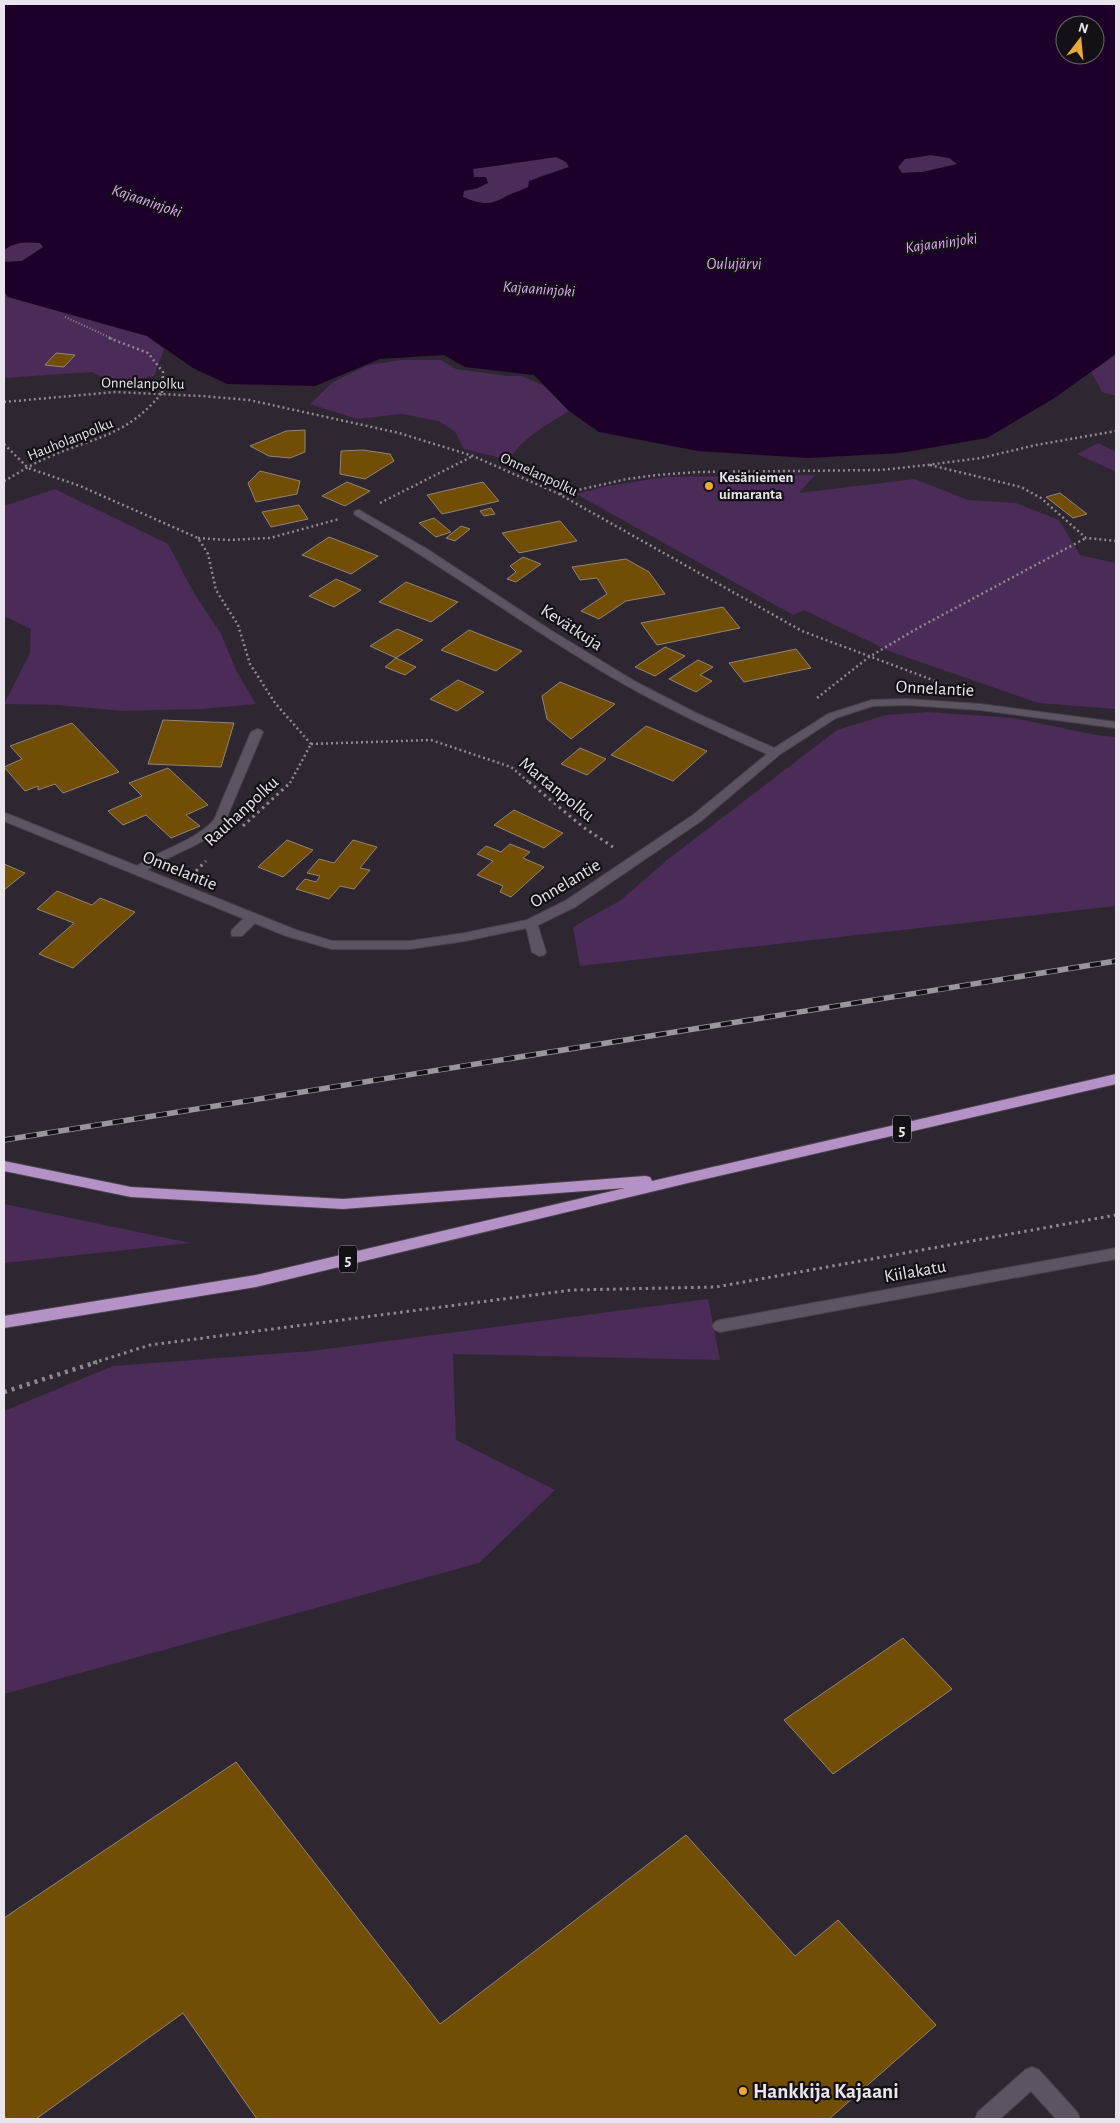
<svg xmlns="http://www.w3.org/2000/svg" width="1120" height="2123" viewBox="0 0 1120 2123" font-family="'Alegreya Sans',sans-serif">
<rect width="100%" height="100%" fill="#2e2631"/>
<g fill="#4b2b58">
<path d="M931 155 949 158 958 164 923 172 902 173 898 167 905 159Z"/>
<path d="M557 157 566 162 569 167 538 177 528 187 506 196 500 202 480 204 463 197V191L478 188 486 177H474L473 169Z"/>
<path d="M25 242 40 243 43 247 22 261 4 262 5 248 12 244Z"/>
<path d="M4 291 8 297 147 336 164 349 154 376 114 383 92 372 4 378Z"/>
<path d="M1116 354V396L1102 392 1091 372Z"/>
<path d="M402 360H441L456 369 507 376H522L544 386 569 411C547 425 523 437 509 460L464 449 455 432 439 421 402 414 357 419 310 404 333 382 368 365Z"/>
<path d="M1098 443 1116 452V472L1077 454Z"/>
<path d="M815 475 799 493 915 479 968 500 1016 503 1059 520 1080 555 1116 563V709L1038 703 889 651 804 610 793 615 576 494 608 486 665 477Z"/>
<path d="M55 489 168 544 194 593 221 634 236 670 256 704 202 709 122 711 57 705 4 704 30 653 31 629 4 616V506Z"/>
<path d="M929 712 1013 718 1096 735 1116 737V906L580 966 573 927 621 900 667 860 837 730 886 715Z"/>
<path d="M4 1204 191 1243 4 1263Z"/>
<path d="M708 1299 720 1360 453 1354 456 1440 555 1490 479 1563 4 1694V1411L113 1366 311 1351Z"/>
</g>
<path fill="#1d0029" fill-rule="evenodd" d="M4 4H1116V354L1053 399 987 438 900 453 808 458 698 451 599 432 569 411 534 375 465 367 444 355 380 359 315 386 227 384 193 368 147 336 8 297 4 291V262L22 261 43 247 40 243C26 242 15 242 4 250ZM1065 25H1095V55H1065ZM931 155 949 158 957 164 923 172 902 173 898 167 905 159ZM556 157 566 162 569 167 529 181 528 187C521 191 512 193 505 197 489 206 480 204 463 197L464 191 478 188 488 183 486 177H474L473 169Z"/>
<g fill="#724d05" stroke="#8f8678">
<path d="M56 353 75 355 64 367 45 365Z"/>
<path d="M305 430V452L290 458 269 456 250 446 286 431Z"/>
<path d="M363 450 390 454 394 461 365 479 340 474 341 451Z"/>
<path d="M260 471 300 481 297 494 256 502 248 483Z"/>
<path d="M347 482 370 491 345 506 322 496Z"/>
<path d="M483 482 499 501 442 514 427 495Z"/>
<path d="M1060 493 1087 514 1073 518 1046 497Z"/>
<path d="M299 505 308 519 271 527 262 512Z"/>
<path d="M491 508 495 514 484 516 480 511Z"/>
<path d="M434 518 451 532 436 537 419 523Z"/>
<path d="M560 521 577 541 519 553 502 533Z"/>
<path d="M461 526 470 529 455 541 446 538Z"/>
<path d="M329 537 378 556 351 574 302 555Z"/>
<path d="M523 557 541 564 516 582 507 579 516 572 510 566Z"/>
<path d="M626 559 649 572 665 594 626 601 599 619 581 611 607 594 597 578 580 580 572 567Z"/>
<path d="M336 579 361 590 334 607 309 596Z"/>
<path d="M406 582 458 602 431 622 379 602Z"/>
<path d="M723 607 740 628 657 645 641 623Z"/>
<path d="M397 629 423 640 396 658 370 646Z"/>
<path d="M469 630 522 651 496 671 441 650Z"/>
<path d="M665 647 685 656 655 676 635 667Z"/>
<path d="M796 649 811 668 744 682 729 663Z"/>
<path d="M396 658 416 667 405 675 385 667Z"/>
<path d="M698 660 713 667 700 675 712 681 696 692 669 679Z"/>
<path d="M458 680 484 692 457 711 430 699Z"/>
<path d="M560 682 615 704 571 739 547 719 542 696Z"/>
<path d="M163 720 234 723 221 767 148 764Z"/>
<path d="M72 723 119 772 63 793 55 784 38 790V786L25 791 4 767 22 759 10 746Z"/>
<path d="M646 726 707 751 673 781 611 755Z"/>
<path d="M580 748 606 759 587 775 561 764Z"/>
<path d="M168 768 208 805 186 815 200 826 171 838 146 815 123 825 108 811 142 796 129 783Z"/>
<path d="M514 810 563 833 544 848 494 825Z"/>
<path d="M287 840 313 850 283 877 258 867Z"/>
<path d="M353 840 377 847 360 868 370 870 354 889 340 886 329 899 296 889 305 879 316 882 320 876 307 873 319 859 334 863Z"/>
<path d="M510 844 530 852 523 858 544 867 511 897 500 892 503 886 477 875 493 861 477 854 486 846 501 852Z"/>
<path d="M4 864 25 873 4 890Z"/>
<path d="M57 891 92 905 100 898 135 912 73 968 39 954 74 923 37 909Z"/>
<path d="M903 1638 952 1689 833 1774 784 1720Z"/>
<path d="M236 1762 440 2024 686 1835 795 1956 838 1920 936 2025 829 2119H257L183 2013 36 2119H6L4 2115V1918Z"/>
</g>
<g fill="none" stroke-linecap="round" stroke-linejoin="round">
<defs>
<g id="service">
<path d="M253 913 259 917 258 920 242 936H232L231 933 232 930 248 914Z"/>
<path d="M531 919 537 923 546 952 544 955 539 956 532 952 525 923Z"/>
<path d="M1032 2067 1039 2070 1077 2112 1080 2119H1056L1031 2091 1000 2119H975L978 2112 1025 2070Z"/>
</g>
<g id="minor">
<path d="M359 510 427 549 552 631 636 682 696 713 774 748 828 714 872 700 907 699 980 704 1116 722V728L980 710 907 705 873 706 836 718 779 755 701 821 575 907 536 926 465 941 410 949H332L286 936 4 821V813L8 814 137 866C161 849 194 842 214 820L251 732 257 729 261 730 263 732 224 824C204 846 172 853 147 870L296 930 332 941H410L465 933 527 920 565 901 693 815 767 754C712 730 659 705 608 675 522 624 442 565 355 515L354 513 355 511Z"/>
<path d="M1116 1248V1259L720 1332 715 1330 712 1326 715 1322 720 1320Z"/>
</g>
<path id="trunk" d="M1116 1074V1084L688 1183 256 1287 4 1328V1316L256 1275 625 1188 343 1209 131 1197 4 1171V1161L131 1187 343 1199 645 1176 650 1177 652 1181Z"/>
</defs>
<use href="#service" stroke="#49424c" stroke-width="2"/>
<use href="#minor" stroke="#49424c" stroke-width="2"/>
<use href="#trunk" stroke="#49424c" stroke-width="2"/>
<path stroke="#908992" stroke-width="2" stroke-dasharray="1 2" stroke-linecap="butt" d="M65 317 113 339"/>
<g stroke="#908992" stroke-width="2.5" stroke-dasharray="2 3" stroke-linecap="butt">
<path d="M109 338 148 353 163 372 162 393"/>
<path d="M4 402 115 392 202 396 249 400 399 433 473 456 559 494 802 631 938 682"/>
<path d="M4 444 28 468 80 486 198 538 208 554 216 590 238 625 250 664 275 703 311 744"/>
<path d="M930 465 1021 487 1041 498 1086 538 1116 541"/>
<path d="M4 481C19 473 33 463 49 457 97 436 125 437 162 393"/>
<path d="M560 494 627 479 657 475 698 472 881 470 927 465 981 458 1036 445 1116 431"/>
<path d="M380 503 473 456"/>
<path d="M198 538 227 540 270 538 339 519"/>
<path d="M817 698 869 657 918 628 1086 538"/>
<path d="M311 744 431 740 511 767 530 783"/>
<path d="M290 783 311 744"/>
</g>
<g stroke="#908992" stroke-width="3" stroke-dasharray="2.5 4" stroke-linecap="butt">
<path d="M529 782 583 827 613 847"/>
<path d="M243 826 291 782"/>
<path d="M196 871 206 861"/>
<path d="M93 1363 150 1345 572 1290 716 1287 1116 1215"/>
</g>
<path stroke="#908992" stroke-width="4.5" stroke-dasharray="3 5" stroke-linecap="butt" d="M4 1392 97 1362"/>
<use href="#service" fill="#5c5460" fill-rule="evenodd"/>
<use href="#minor" fill="#5c5460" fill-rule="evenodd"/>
<use href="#trunk" fill="#b592c6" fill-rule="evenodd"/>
<defs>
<path id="rail" d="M4 1140 1116 961"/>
</defs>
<use href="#rail" stroke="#9b959e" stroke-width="5.5"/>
<use href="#rail" stroke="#141116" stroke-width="4" stroke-dasharray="11" stroke-linecap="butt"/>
</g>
<g fill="#eba939" stroke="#141116" stroke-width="2">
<circle cx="709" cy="486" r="5"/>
<circle cx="743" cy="2091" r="5"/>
</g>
<g text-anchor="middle" stroke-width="4.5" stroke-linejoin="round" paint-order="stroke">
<g font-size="15" fill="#eae5ec" stroke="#141116">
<text transform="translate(143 383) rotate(1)" y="5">Onnelanpolku</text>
<text transform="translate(70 439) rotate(-22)" y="5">Hauholanpolku</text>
<text transform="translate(539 474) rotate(25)" y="5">Onnelanpolku</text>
</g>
<g font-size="15" font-weight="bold" fill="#eae5ec" stroke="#141116" text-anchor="start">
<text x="719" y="482">Kesäniemen<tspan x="719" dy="17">uimaranta</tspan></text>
</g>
<g font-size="16" font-style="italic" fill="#dda9f4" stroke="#141116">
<text transform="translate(147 200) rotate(19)" y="6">Kajaaninjoki</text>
<text transform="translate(941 242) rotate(-8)" y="6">Kajaaninjoki</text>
<text x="734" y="269">Oulujärvi</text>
<text transform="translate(539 288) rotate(4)" y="6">Kajaaninjoki</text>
</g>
<g fill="#141116" stroke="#aaa5ac" stroke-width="1">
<rect x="893" y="1115.5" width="18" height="27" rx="4"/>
<rect x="339" y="1245.5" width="18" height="27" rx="4"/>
</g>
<g font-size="16" font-weight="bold" fill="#eae5ec">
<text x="902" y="1135">5</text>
<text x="348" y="1265">5</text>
</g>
<g font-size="18" fill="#eae5ec" stroke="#141116">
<text transform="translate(572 627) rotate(33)" y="6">Kevätkuja</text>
<text transform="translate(935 688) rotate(3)" y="6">Onnelantie</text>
<text transform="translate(557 789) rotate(39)" y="6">Martanpolku</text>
<text transform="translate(241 811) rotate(-43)" y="6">Rauhanpolku</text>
<text transform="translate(180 870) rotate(22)" y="6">Onnelantie</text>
<text transform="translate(565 883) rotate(-31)" y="6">Onnelantie</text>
<text transform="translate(915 1271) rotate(-10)" y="6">Kiilakatu</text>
</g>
<g font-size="21" font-weight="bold" fill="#eae5ec" stroke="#141116" text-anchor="start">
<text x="753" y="2098">Hankkija Kajaani</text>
</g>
</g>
<rect width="1120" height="2123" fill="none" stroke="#eae5ec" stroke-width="10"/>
<g transform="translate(1080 40) rotate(16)"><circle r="24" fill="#141116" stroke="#6a666c"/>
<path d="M0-4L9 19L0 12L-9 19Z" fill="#eba939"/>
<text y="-8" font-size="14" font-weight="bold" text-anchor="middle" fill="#eae5ec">N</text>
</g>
</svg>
